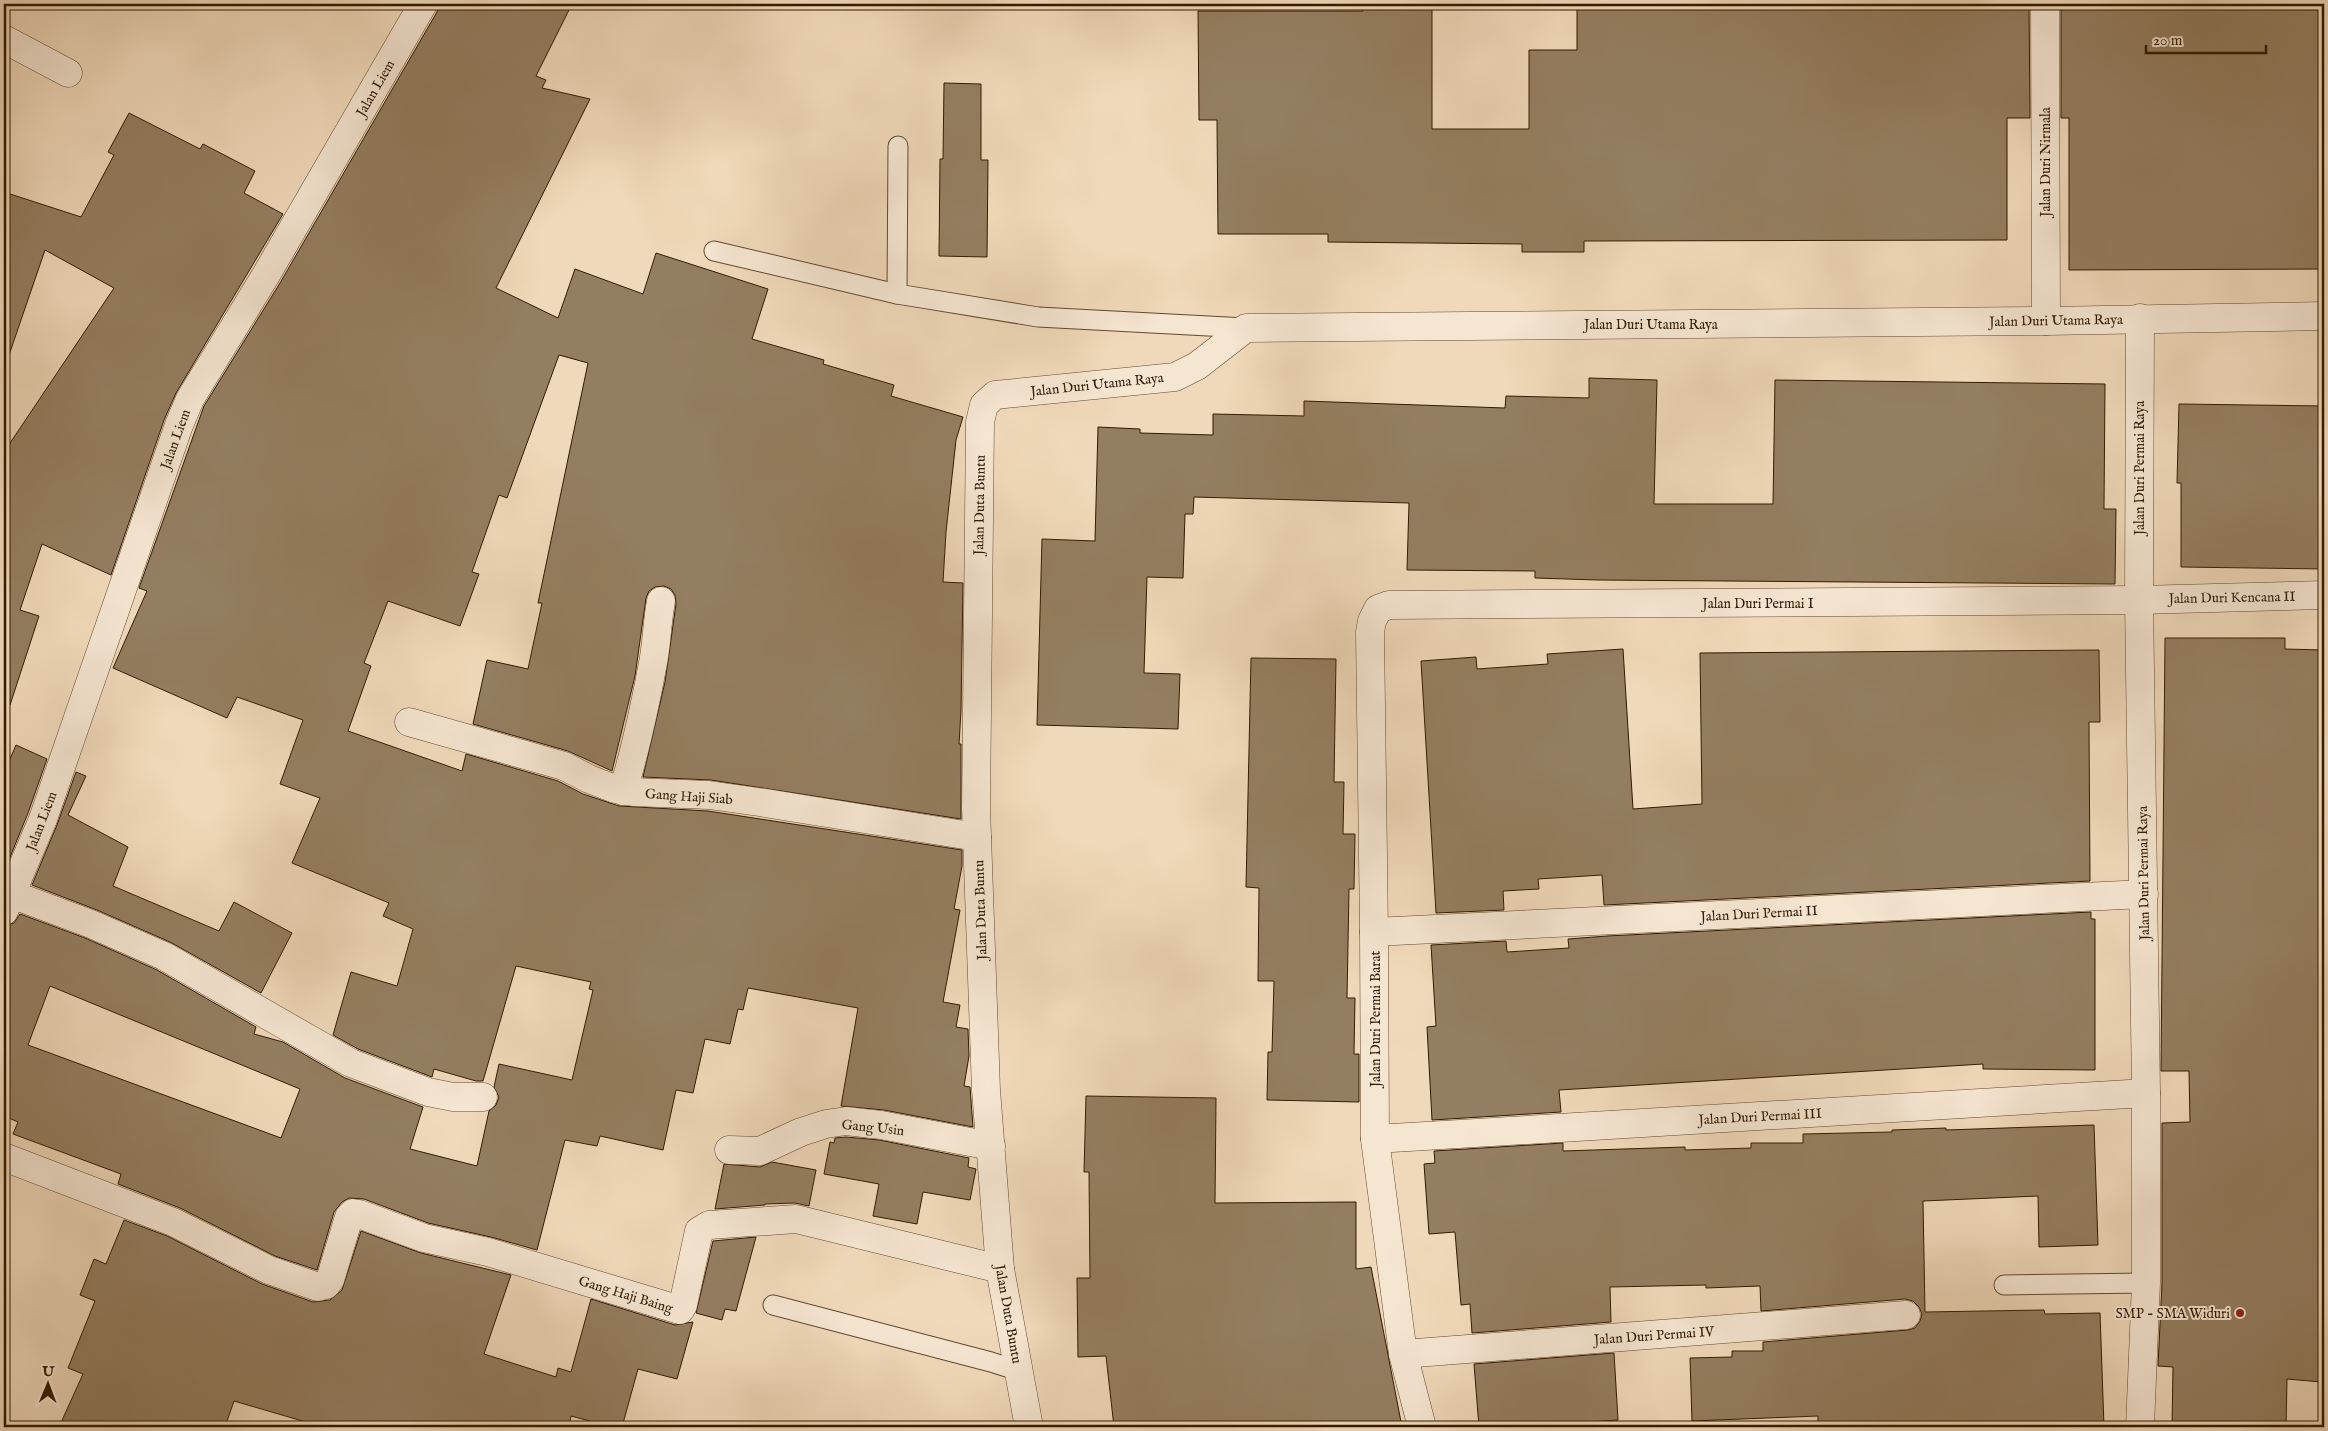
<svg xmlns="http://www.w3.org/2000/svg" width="2328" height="1431" viewBox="0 0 2328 1431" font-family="'IM FELL English',serif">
<rect width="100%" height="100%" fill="#f0d9ba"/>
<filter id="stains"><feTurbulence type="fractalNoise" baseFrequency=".004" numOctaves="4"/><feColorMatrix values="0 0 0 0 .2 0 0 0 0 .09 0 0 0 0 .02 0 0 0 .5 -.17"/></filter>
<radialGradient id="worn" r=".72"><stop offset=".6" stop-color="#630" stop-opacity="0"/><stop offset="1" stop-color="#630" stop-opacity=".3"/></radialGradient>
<g fill="#947e61" stroke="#311b00" fill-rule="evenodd">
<path d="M439 4H572L536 76 546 80 542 88 590 99 496 288 558 318 575 269 643 294 656 253 768 289 752 339 824 360 823 364 894 385 891 396 963 417 956 440 946 532 943 582 963 583 961 711 959 744H961V819L711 780 643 777 665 682 676 604 675 595 671 589 664 586 655 587 649 591 646 598 635 676 612 771 568 751 473 724 487 660 528 669 542 603H538L588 363 559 355 507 498 499 495 472 572 479 574 460 626 388 601 364 663 371 666 348 731 462 771 466 754 558 781 583 794 619 806 708 811 962 850V866L954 909 960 910 943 1002 960 1005 956 1027 968 1029 969 1056 964 1086 970 1087 973 1127 884 1110 841 1106 858 1008 748 988 743 1010 738 1009 730 1044 705 1039 693 1093 676 1090 663 1150 600 1136 597 1146 565 1140 537 1250 491 1237 428 1223 364 1199 349 1198 342 1202 334 1212 317 1270 275 1256 180 1208 118 1184 121 1174 13 1134 18 1122 4 1116V926L14 923 20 914 85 938 157 970 256 1027 254 1034 283 1042 345 1078 423 1107 410 1149 477 1166 489 1111 496 1105 499 1097 494 1087 499 1064 572 1080 593 990 589 989 591 982 516 966 483 1081H476L434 1069 432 1077 358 1049 333 1035 351 972 397 986 413 929 383 916 389 903 292 863 320 798 280 784 303 720 237 697 227 718 113 668 147 591 139 588 204 406 280 283 437 12ZM50 986 300 1089 281 1138 28 1045Z"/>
<path d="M1577 4H2029L2030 118H2007V240L1584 241V252H1522V244L1328 242V234H1218L1217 120H1199L1198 11H1363V7H1432V129H1529V50H1577Z"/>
<path d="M2061 4H2324V269L2069 270V118H2061Z"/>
<path d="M944 83 981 84V160H988L987 257 939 256 940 159H943Z"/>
<path d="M129 113 200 149 203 144 255 171 244 193 283 214 176 393 164 420 111 575 42 544 20 610 39 616 10 705 4 704V452L114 288 45 250 9 355 4 354V192L81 217 114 155 108 152Z"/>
<path d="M1589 378 1657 380 1654 504H1773L1775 380 2105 384 2104 509H2116L2115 584 1598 580 1535 578V571L1407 570 1409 503 1194 497 1193 514H1185L1183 578 1147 577 1144 673 1180 674 1178 729 1037 725 1042 539 1095 541 1098 427 1140 429V433L1213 435V414L1304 416V401L1505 408 1506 396 1589 398Z"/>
<path d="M2179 404 2324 406V569L2181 567V483H2177Z"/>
<path d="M2165 638H2285V649L2324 650V1354L2321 1382 2287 1379 2286 1427H2172L2173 1367 2158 1366 2162 1283V1123L2190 1122 2189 1071H2161Z"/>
<path d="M1623 649 1633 809 1702 804 1700 653 2099 650 2100 722H2089L2090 881 1604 905 1602 875 1538 879 1539 889 1503 891 1504 910 1436 913 1421 661 1476 657 1477 669 1548 664 1547 654Z"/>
<path d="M1251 658 1336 659 1334 782H1344L1343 834H1355L1354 889H1349L1347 998H1355L1354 1054H1359V1102L1267 1100 1268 1052H1272L1274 981H1258L1259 888 1246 887Z"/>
<path d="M16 745 47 759 28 813 4 872V773Z"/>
<path d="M76 772 86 776 68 815 128 847 113 886 219 931 234 902 292 933 261 993 170 942 97 910 32 885 57 825Z"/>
<path d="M2091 912V919H2095V1070L1983 1069V1064L1559 1090 1561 1112 1432 1120 1427 1027 1436 1026 1431 945 1506 941 1507 952 1569 948 1568 939 1607 936Z"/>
<path d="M1086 1096 1216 1098 1215 1203 1356 1202V1269L1371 1267 1402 1427H1114L1106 1356 1078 1357 1077 1278H1090L1089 1172H1084Z"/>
<path d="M2094 1125 2098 1245 2039 1247 2038 1196 1923 1201 1925 1312 2044 1310 2045 1314 2100 1313 2104 1427H1818V1416L1692 1421 1690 1358 1732 1357V1351H1763V1342L1908 1330 1915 1328 1920 1321 1922 1314 1919 1307 1913 1301 1905 1299 1761 1311 1760 1286 1706 1288V1285L1610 1287 1611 1322 1472 1333 1470 1304 1461 1305 1455 1232 1429 1234 1424 1164 1435 1163 1434 1151 1563 1143V1151L1685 1147V1150L1751 1148V1143H1803V1134L1892 1132V1130L1946 1128V1130Z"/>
<path d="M846 1137 879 1140 969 1158 968 1167 976 1169 970 1200 923 1192 917 1224 873 1216 879 1184 824 1174 830 1142 834 1143 835 1138Z"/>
<path d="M772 1162 816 1170 809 1206 795 1203 765 1204V1205L715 1209 724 1164 760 1167Z"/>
<path d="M124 1220 167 1236 262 1284 313 1302 330 1300 342 1290 361 1231 421 1253 511 1275 484 1354 556 1377 558 1368 571 1372 591 1299 675 1325 693 1322 677 1379 638 1369 622 1427H612L571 1416 569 1427H323L234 1401 225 1427H59L83 1374 68 1368 95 1301 80 1295 94 1259 106 1264Z"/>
<path d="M756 1237 736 1311 725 1309 722 1320 696 1313 713 1241Z"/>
<path d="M1614 1353 1618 1420 1519 1427H1479L1474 1364Z"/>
</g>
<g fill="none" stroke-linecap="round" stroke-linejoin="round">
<defs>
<g id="service">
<path d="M714 251 897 294 1038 317 1246 328"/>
<path d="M897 294 898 146"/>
<path d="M2004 1285 2146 1283"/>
<path d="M773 1305 991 1362 1019 1371"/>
</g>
<g id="minor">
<path d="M2045 4 2046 321"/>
<path d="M4 39 68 73"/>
<path d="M409 722 564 766 589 779 615 789 633 792 709 795 759 802 977 837"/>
<path d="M623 791C636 748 645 706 653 663 657 642 657 622 661 601"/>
<path d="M11 894 91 924 164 956 351 1063 428 1092 453 1097H483"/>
<path d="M4 911 43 819 179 425 190 399 266 275 423 4"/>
<path d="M1374 932 2144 894"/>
<path d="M1375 1139 2146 1093"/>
<path d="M729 1150 760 1151 801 1132 826 1124 846 1121 881 1125 991 1146"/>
<path d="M4 1157 173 1222 269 1270 318 1287 326 1285 330 1280 349 1217 353 1213 359 1214 424 1238 488 1252 680 1310 683 1305 699 1231 709 1225 796 1219 1000 1269"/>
<path d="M1403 1354 1906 1315"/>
<path d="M1029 1427 1000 1269 986 1090 976 808 980 422 984 405 995 395 1175 377 1197 366 1246 328 2046 321 2324 316"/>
<path d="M1422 1427 1403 1354 1375 1139 1374 932 1370 632 1372 621 1378 609 1389 605 2139 600 2324 595"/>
<path d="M2140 1427 2146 1283V1093L2139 600 2140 318"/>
</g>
</defs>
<use href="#service" stroke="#614a2e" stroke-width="21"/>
<use href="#minor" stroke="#614a2e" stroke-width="29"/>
<use href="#service" stroke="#f5e6d2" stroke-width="19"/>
<use href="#minor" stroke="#f5e6d2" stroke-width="28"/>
</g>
<circle fill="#8f2418" stroke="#f5e6d2" stroke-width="2" cx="2240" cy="1313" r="5"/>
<g text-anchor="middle" stroke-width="4" stroke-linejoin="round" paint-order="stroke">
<g font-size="14" fill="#311b00" stroke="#f5e6d2">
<text transform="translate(375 88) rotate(-60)" y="5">Jalan Liem</text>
<text transform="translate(2045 162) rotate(-90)" y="5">Jalan Duri Nirmala</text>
<text transform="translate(2056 320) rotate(-1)" y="5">Jalan Duri Utama Raya</text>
<text x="1651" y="329">Jalan Duri Utama Raya</text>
<text transform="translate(1097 384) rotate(-6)" y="5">Jalan Duri Utama Raya</text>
<text transform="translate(175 439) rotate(-70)" y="5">Jalan Liem</text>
<text transform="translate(2139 468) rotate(-90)" y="5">Jalan Duri Permai Raya</text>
<text transform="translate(979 505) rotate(-89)" y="5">Jalan Duta Buntu</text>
<text transform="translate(2232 597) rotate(-1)" y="5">Jalan Duri Kencana II</text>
<text x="1758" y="608">Jalan Duri Permai I</text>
<text transform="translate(689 796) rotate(4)" y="5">Gang Haji Siab</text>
<text transform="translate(41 821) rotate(-69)" y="5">Jalan Liem</text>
<text transform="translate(2143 873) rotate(-91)" y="5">Jalan Duri Permai Raya</text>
<text transform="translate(980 910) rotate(-92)" y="5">Jalan Duta Buntu</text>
<text transform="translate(1759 913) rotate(-3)" y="5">Jalan Duri Permai II</text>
<text transform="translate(1375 1019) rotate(-90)" y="5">Jalan Duri Permai Barat</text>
<text transform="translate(1760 1116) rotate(-3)" y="5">Jalan Duri Permai III</text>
<text transform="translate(873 1127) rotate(6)" y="5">Gang Usin</text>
<text transform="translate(626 1294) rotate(17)" y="5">Gang Haji Baing</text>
<text transform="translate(1009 1314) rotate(80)" y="5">Jalan Duta Buntu</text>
<text transform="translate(1654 1335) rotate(-4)" y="5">Jalan Duri Permai IV</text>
</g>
<g font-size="14" fill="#311b00" stroke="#f5e6d2" text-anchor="end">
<text x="2230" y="1318">SMP - SMA Widuri</text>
</g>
</g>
<rect width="2328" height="1431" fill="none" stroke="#f0d9ba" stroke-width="20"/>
<rect x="5" y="5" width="2318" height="1421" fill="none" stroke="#311b00" stroke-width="2.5"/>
<rect x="10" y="10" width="2308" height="1411" fill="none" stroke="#311b00"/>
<g transform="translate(48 1384) rotate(1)" stroke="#f5e6d2" stroke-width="4" paint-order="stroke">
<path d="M0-4L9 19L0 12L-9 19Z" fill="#311b00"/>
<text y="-8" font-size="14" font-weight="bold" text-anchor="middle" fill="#311b00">U</text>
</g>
<path d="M2146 45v8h120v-8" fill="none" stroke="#311b00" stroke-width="2.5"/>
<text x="2153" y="45" font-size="15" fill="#311b00" stroke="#f5e6d2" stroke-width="4" paint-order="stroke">20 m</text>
<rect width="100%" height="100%" filter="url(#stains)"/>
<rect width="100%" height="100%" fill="url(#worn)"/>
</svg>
